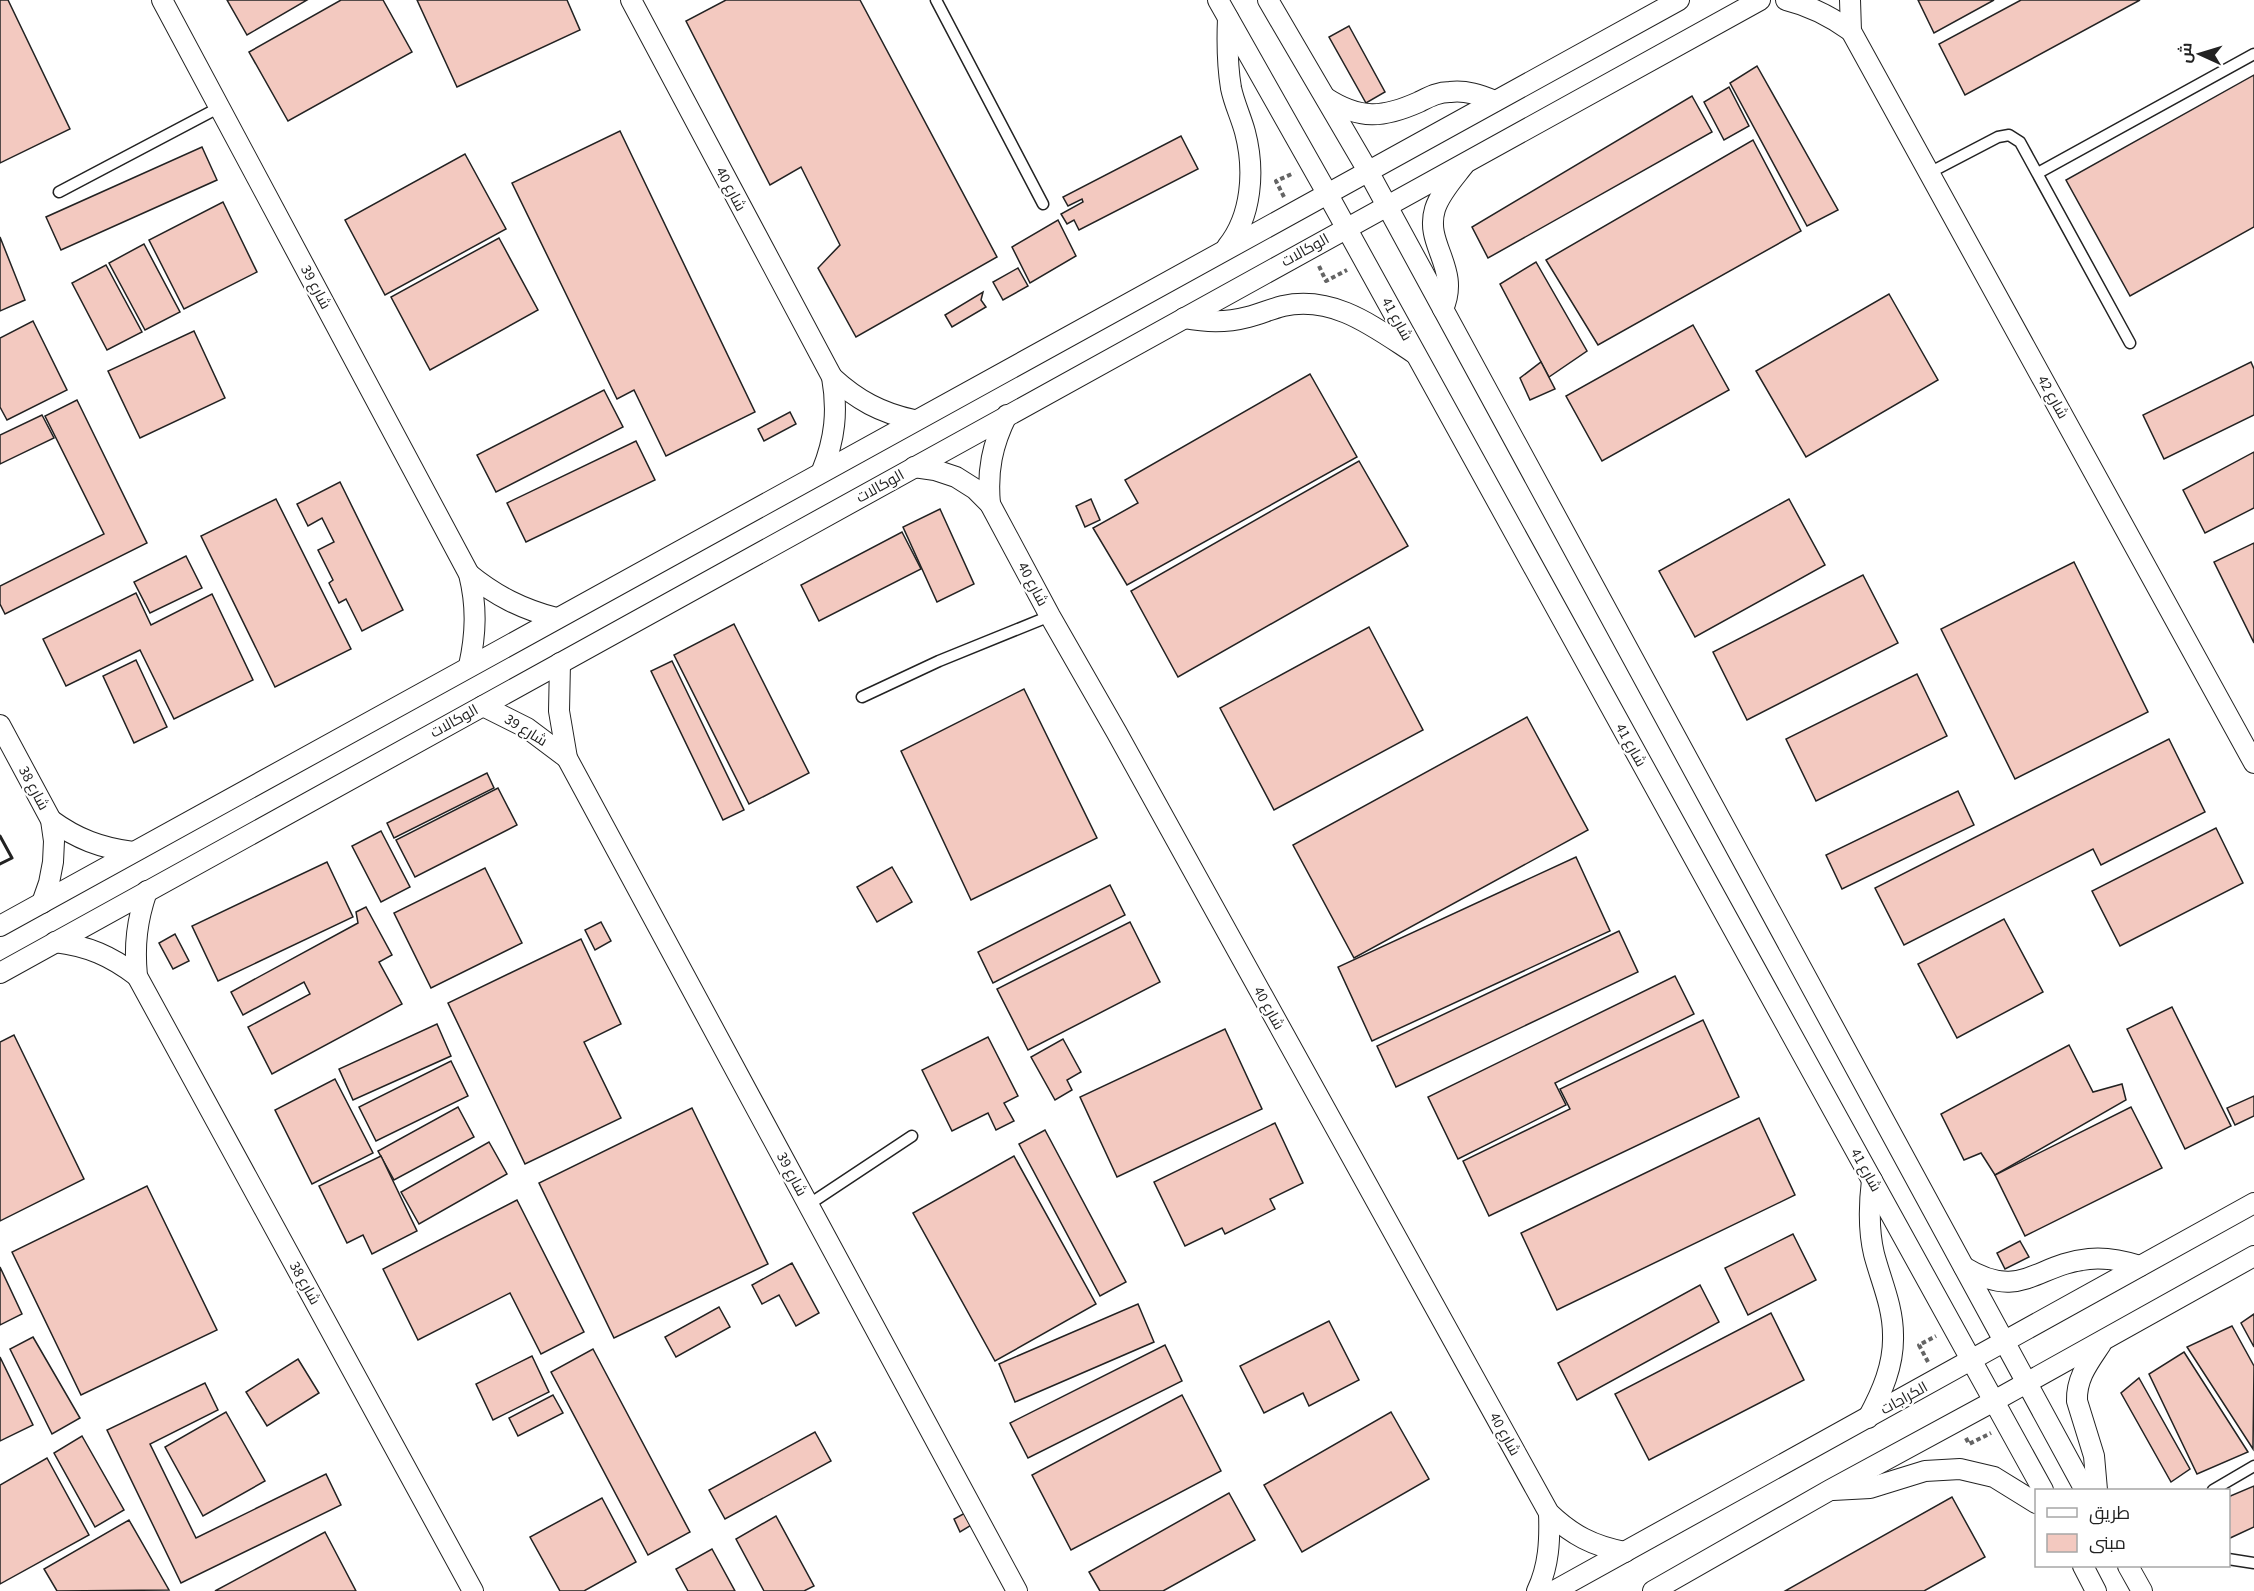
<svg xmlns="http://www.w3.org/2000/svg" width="2254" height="1591" viewBox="0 0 2254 1591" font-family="'Source Sans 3',Cairo,sans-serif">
<rect width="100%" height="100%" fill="#fff"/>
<g fill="#f3c9c0" stroke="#222" stroke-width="1.5">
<path d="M0 0H8L70 129 0 163Z"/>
<path d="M227 0H307L247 35Z"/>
<path d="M341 0H383L412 52 288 121 249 52Z"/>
<path d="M417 0H567L580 30 457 87Z"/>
<path d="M726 0H860L997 257 856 337 818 268 840 245 801 167 770 185 686 21Z"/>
<path d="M1918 0H1994L1934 33Z"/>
<path d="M2021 0H2140L1965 95 1939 44Z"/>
<path d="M1349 26 1385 92 1366 103 1329 37Z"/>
<path d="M1757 66 1838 210 1807 226 1730 83Z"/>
<path d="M2254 75V227L2130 296 2066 180Z"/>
<path d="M1729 87 1749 126 1724 140 1704 102Z"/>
<path d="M1692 96 1712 132 1488 258 1472 227Z"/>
<path d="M620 131 755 412 666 456 634 390 617 399 512 183Z"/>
<path d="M1181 136 1198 169 1079 230 1074 220 1067 224 1061 214 1083 202 1082 199 1068 206 1063 197Z"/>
<path d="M1753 140 1801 231 1598 345 1546 260Z"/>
<path d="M202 147 217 180 61 250 46 217Z"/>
<path d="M465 154 506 229 385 295 345 220Z"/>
<path d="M223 202 257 272 184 309 149 240Z"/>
<path d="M1058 220 1076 256 1030 283 1012 247Z"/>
<path d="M0 237 25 300 0 311Z"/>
<path d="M499 238 538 310 430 370 391 297Z"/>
<path d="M144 244 180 312 145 330 109 263Z"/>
<path d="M1536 262 1587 351 1549 377 1500 284Z"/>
<path d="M106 265 142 332 107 350 72 283Z"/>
<path d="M1018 268 1028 286 1003 300 993 282Z"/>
<path d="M983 292 981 300 986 307 952 327 945 315Z"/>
<path d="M1889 294 1938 380 1806 457 1756 371Z"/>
<path d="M33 321 67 390 7 420 0 407V338Z"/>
<path d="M1693 325 1729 390 1602 461 1566 396Z"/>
<path d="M194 331 225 398 140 438 108 371Z"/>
<path d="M1541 362 1555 389 1530 400 1520 378Z"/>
<path d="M2251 362 2254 369V415L2164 459 2143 415Z"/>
<path d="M1310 374 1357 457 1127 585 1093 528 1138 503 1125 480Z"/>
<path d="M604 390 623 427 496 492 477 455Z"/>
<path d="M77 400 147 543 5 614 0 604V586L104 534 45 416Z"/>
<path d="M790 412 796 424 764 441 758 429Z"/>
<path d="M42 415 54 438 0 464V435Z"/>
<path d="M636 441 655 480 526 542 507 503Z"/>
<path d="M2254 452V508L2205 533 2183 490Z"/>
<path d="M1359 461 1408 546 1178 677 1131 591Z"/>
<path d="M340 482 403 610 362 631 346 599 339 603 329 583 333 580 318 550 334 542 322 518 308 526 297 504Z"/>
<path d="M276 499 351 649 275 687 201 536Z"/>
<path d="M1091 499 1100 520 1085 527 1076 506Z"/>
<path d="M1789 499 1825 565 1695 637 1659 571Z"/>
<path d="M940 509 974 584 937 602 903 527Z"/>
<path d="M902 532 921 569 819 621 801 585Z"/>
<path d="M2254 543V643L2214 562Z"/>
<path d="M186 556 202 588 150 613 134 582Z"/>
<path d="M2074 562 2148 712 2015 779 1941 629Z"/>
<path d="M1863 575 1898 643 1747 720 1713 652Z"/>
<path d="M136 593 151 625 212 594 253 680 174 719 140 650 66 686 43 639Z"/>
<path d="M734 624 809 773 749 804 674 655Z"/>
<path d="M1369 627 1423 730 1274 810 1220 708Z"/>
<path d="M136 660 167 727 134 743 103 676Z"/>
<path d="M672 661 744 810 723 820 651 671Z"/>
<path d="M1917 674 1947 736 1816 801 1786 739Z"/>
<path d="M1024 689 1097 838 971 900 901 751Z"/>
<path d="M1527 717 1588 830 1354 958 1293 845Z"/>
<path d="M2169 739 2205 812 2101 865 2093 849 1904 945 1875 888Z"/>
<path d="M487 773 494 788 394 838 387 823Z"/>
<path d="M498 788 517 825 415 877 396 840Z"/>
<path d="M1958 791 1974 825 1842 889 1826 855Z"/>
<path d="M2216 828 2243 883 2120 946 2092 891Z"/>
<path d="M381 831 410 887 381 902 352 846Z"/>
<path d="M1576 857 1610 931 1372 1041 1338 967Z"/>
<path d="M327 862 353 917 218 981 192 926Z"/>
<path d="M892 867 912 902 877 922 857 887Z"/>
<path d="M485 868 522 943 431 988 394 913Z"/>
<path d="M1110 885 1125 915 993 983 978 952Z"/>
<path d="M366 907 392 955 379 962 402 1004 272 1074 248 1027 310 994 304 982 243 1015 231 992 358 923 356 912Z"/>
<path d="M2004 919 2043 992 1957 1038 1918 964Z"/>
<path d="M601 922 611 941 595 950 585 930Z"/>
<path d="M1130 922 1160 982 1028 1050 997 989Z"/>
<path d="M1619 931 1638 972 1396 1087 1377 1046Z"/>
<path d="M175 934 189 961 173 969 159 943Z"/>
<path d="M581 939 621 1024 584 1042 621 1118 525 1164 448 1003Z"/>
<path d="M1675 976 1694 1014 1555 1083 1566 1105 1458 1159 1428 1097Z"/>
<path d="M2172 1007 2231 1126 2185 1149 2127 1029Z"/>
<path d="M1703 1020 1739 1097 1489 1216 1463 1161 1570 1109 1560 1089Z"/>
<path d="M437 1024 451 1056 353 1100 339 1069Z"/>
<path d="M1225 1029 1262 1109 1117 1177 1080 1097Z"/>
<path d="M14 1035 84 1179 0 1221V1042Z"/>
<path d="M988 1037 1018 1096 1004 1103 1014 1121 996 1130 988 1113 952 1131 922 1070Z"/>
<path d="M1063 1039 1081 1072 1067 1080 1072 1090 1055 1100 1031 1057Z"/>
<path d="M2069 1045 2093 1092 2122 1084 2126 1100 1995 1175 1981 1153 1964 1160 1941 1114Z"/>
<path d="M451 1061 468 1096 376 1141 359 1107Z"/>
<path d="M335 1079 373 1153 312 1184 275 1110Z"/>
<path d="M2254 1096V1116L2235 1125 2227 1108Z"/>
<path d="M458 1107 474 1137 394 1180 378 1151Z"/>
<path d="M2131 1107 2162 1168 2025 1236 1995 1175Z"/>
<path d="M692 1108 768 1264 614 1338 539 1183Z"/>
<path d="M1759 1118 1795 1195 1557 1310 1521 1233Z"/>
<path d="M1275 1123 1303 1183 1270 1199 1275 1209 1225 1234 1222 1228 1185 1246 1154 1182Z"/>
<path d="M1045 1130 1126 1282 1100 1296 1019 1144Z"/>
<path d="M489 1142 507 1174 419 1224 401 1192Z"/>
<path d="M381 1156 417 1231 372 1254 363 1235 347 1243 319 1186Z"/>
<path d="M1014 1156 1096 1304 995 1361 913 1213Z"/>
<path d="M147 1186 217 1330 81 1395 12 1252Z"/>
<path d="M517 1200 584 1332 541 1354 510 1293 418 1340 383 1269Z"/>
<path d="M1793 1234 1816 1280 1748 1315 1725 1268Z"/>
<path d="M2020 1241 2029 1257 2005 1269 1997 1253Z"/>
<path d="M792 1263 819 1313 796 1326 779 1295 762 1304 752 1285Z"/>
<path d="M0 1267 22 1314 0 1325Z"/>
<path d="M1700 1285 1719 1322 1577 1400 1558 1363Z"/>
<path d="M1138 1304 1154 1342 1015 1402 999 1364Z"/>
<path d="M719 1307 730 1327 676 1357 665 1337Z"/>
<path d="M1771 1313 1804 1380 1649 1460 1615 1394Z"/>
<path d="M2254 1314V1347L2241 1323Z"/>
<path d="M1329 1321 1359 1380 1309 1406 1303 1393 1264 1413 1240 1366Z"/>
<path d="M2232 1326 2254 1366 2253 1449 2187 1347Z"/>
<path d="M33 1337 80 1418 52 1434 10 1349Z"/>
<path d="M1165 1345 1182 1381 1028 1458 1010 1423Z"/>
<path d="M593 1349 690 1532 648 1555 551 1372Z"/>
<path d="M2184 1352 2248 1452 2197 1474 2149 1374Z"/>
<path d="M532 1356 549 1392 493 1420 476 1384Z"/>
<path d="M0 1357 33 1425 0 1441Z"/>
<path d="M298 1359 319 1393 267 1426 246 1392Z"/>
<path d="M2139 1378 2190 1469 2171 1482 2121 1393Z"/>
<path d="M205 1383 218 1410 150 1444 196 1538 326 1474 341 1505 181 1583 107 1430Z"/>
<path d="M553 1395 563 1413 518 1436 509 1418Z"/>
<path d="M1182 1395 1221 1471 1071 1550 1032 1475Z"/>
<path d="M226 1412 265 1481 203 1516 165 1447Z"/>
<path d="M1391 1412 1429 1479 1302 1552 1264 1485Z"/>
<path d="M815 1432 831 1461 725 1519 709 1490Z"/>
<path d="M82 1436 124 1510 95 1527 54 1453Z"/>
<path d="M47 1458 89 1535 0 1584V1485Z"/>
<path d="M2254 1486V1527L2228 1539V1497Z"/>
<path d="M1229 1493 1255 1540 1163 1591H1100L1089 1572Z"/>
<path d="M1952 1497 1985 1557 1924 1591H1785Z"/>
<path d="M602 1498 636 1562 584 1591H560L530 1537Z"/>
<path d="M965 1513 973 1524 960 1532 954 1519Z"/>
<path d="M776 1516 814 1586 804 1591H764L736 1539Z"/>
<path d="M129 1520 169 1590 57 1591 44 1569Z"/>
<path d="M325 1532 356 1591H215Z"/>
<path d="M712 1549 735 1591H688L676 1569Z"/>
</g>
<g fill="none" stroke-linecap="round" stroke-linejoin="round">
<defs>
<g id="service">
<path d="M936 0 1043 204"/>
<path d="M1929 173 1998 137 2009 135 2020 142 2130 343"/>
<path d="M2038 173 2254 54"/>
<path d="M59 192 220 107"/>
<path d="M862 697 939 661 1050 616"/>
<path d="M808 1205 912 1136"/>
<path d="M2213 1490 2254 1466"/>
<path d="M2228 1559 2254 1563"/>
</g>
<g id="minor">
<path d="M162 0 469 574C477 606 476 634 469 666"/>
<path d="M631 0 832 377C838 411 835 439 822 471"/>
<path d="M1218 0 1327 193 2043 1490"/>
<path d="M1268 0 1368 171 2085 1490"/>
<path d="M1786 0C1811 6 1830 16 1851 31"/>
<path d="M1850 0 1851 31 2254 763"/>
<path d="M1326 98C1360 120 1383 118 1419 102 1429 97 1438 92 1450 92 1466 90 1480 95 1495 101"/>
<path d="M1227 247C1252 216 1255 170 1245 132 1241 117 1234 103 1231 88 1227 64 1227 42 1228 18"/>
<path d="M1443 309C1461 268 1424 245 1435 209 1440 193 1454 178 1464 165"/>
<path d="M1184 318C1206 322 1225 323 1248 317 1260 314 1271 309 1283 306 1334 295 1374 327 1414 353"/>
<path d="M832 377C857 400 881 413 914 420"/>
<path d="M914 467 935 470 956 477 975 489 990 504 1050 616 1117 733 1549 1513C1572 1535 1593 1546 1625 1552"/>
<path d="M990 504C987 471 992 445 1007 415"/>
<path d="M469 574C496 596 522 609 556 618"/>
<path d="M560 663 559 711 567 758 1017 1591"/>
<path d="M483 706 527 728 567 758"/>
<path d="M0 725 51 820 54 841 53 862 49 883 42 903"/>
<path d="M51 820C77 839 101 848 133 852"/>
<path d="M147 891C137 920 134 945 137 976L473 1591"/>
<path d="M0 926 1679 0"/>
<path d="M55 942C88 946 111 956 137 976"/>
<path d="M0 973 1760 0"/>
<path d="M1964 1267C2021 1302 2036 1264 2089 1259 2107 1257 2124 1261 2140 1266"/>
<path d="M1868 1418C1882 1392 1894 1365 1893 1335 1893 1306 1881 1281 1874 1254 1868 1229 1869 1205 1872 1180"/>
<path d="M1833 1490 1870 1488 1925 1471 1960 1469 1994 1477 2036 1503"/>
<path d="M2097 1490 2094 1456 2077 1401C2076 1378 2089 1362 2101 1344"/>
<path d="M2083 1566 2096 1591"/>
<path d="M2128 1566 2142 1591"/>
<path d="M1537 1591C1549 1566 1550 1540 1549 1513"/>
<path d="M1554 1591 2254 1203"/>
<path d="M1653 1591 1830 1490 1994 1401 2254 1256"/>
</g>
</defs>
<use href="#service" stroke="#222" stroke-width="13"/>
<use href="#minor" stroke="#222" stroke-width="22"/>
<g stroke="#646464" stroke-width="4" stroke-dasharray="4.5 3" stroke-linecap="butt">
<path d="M1284 197 1276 181 1294 173"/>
<path d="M1319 266 1326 281 1347 270"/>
<path d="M1928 1362 1919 1345 1936 1336"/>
<path d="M1966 1438 1969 1444 1991 1433"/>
</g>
<use href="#service" stroke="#fff" stroke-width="10"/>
<use href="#minor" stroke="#fff" stroke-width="20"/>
<path stroke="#222" stroke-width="3" d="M0 836 12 858 0 864"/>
</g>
<g text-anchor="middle" stroke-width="4.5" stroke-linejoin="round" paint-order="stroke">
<g font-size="15" fill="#222" stroke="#fff">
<text transform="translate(731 189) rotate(62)" y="5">شارع 40</text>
<text transform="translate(1305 250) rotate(-29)" y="5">الوكالات</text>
<text transform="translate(316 287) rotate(62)" y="5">شارع 39</text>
<text transform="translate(1397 319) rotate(61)" y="5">شارع 41</text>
<text transform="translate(2053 397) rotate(61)" y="5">شارع 42</text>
<text transform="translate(880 486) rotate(-29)" y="5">الوكالات</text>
<text transform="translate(1033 584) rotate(62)" y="5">شارع 40</text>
<text transform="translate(454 721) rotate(-29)" y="5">الوكالات</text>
<text transform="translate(526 730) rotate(32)" y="5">شارع 39</text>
<text transform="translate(1631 745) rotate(61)" y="5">شارع 41</text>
<text transform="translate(34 788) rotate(62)" y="5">شارع 38</text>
<text transform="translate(1269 1008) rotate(61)" y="5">شارع 40</text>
<text transform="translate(1866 1170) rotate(61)" y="5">شارع 41</text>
<text transform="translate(792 1174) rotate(62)" y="5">شارع 39</text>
<text transform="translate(305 1283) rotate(61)" y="5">شارع 38</text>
<text transform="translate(1904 1398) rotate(-29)" y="5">الكراجات</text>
<text transform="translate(1505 1434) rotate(61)" y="5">شارع 40</text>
</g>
</g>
<rect x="2035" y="1489" width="195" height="78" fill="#ffffff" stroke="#a7a7a7" stroke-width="1.5"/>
<rect x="2047" y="1508" width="30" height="9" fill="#ffffff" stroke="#a7a7a7" stroke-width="1.5"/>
<text x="2089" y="1519" font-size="18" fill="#222222">طريق</text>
<rect x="2047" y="1534" width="30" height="18" fill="#f3c9c0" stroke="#a7a7a7" stroke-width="1.5"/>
<text x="2089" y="1549" font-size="18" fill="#222222">مبنى</text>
<g transform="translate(2200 54) rotate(274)" stroke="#ffffff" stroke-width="4.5" paint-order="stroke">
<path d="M0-4.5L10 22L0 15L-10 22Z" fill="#222222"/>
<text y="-9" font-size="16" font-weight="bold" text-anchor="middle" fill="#222222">ش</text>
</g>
</svg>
